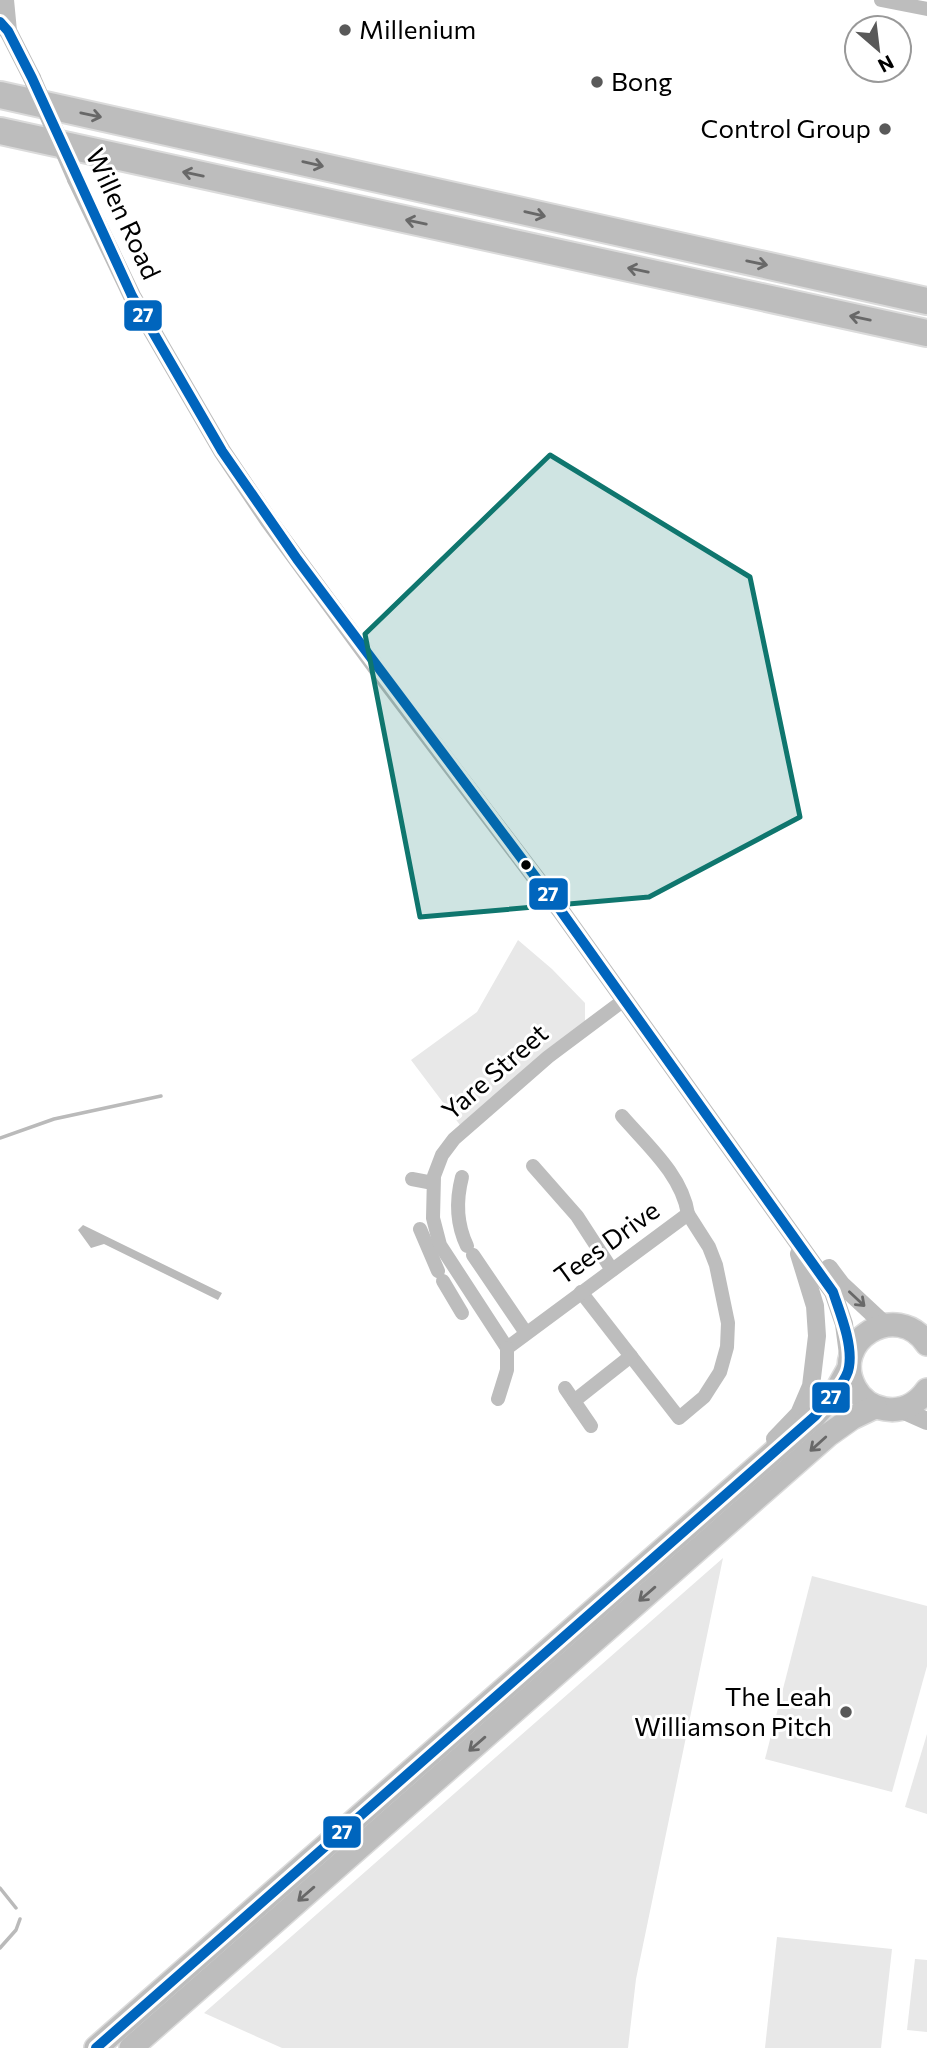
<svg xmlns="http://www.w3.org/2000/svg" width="927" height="2048" viewBox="0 0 927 2048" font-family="Commissioner,sans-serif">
<rect width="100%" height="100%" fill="#fff"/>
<g fill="#e8e8e8">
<path d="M518 940 552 969 585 1003V1022L460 1125 411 1060 477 1012Z"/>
<path d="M723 1558 636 1979 628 2048H282L204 2013Z"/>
<path d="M812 1576 927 1606V1666L892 1792 765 1759Z"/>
<path d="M927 1734V1814L905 1807Z"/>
<path d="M777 1937 892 1949 881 2048H765Z"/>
<path d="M915 1959 927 1960V2032L907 2030Z"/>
</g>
<path fill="#bababa" d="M83 1225 222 1293 218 1300 104 1244 91 1248 78 1230Z"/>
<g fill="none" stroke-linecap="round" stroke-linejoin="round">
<g stroke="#bababa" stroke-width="3.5">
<path d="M0 1138 54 1119 161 1096"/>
<path d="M0 1888 16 1908"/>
<path d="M0 1948 16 1930 20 1919"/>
</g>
<defs>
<g id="primary">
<path d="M927 1344C897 1299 829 1341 855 1388 861 1399 872 1407 885 1409 902 1412 917 1404 927 1390"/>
<path d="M96 2048 815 1416 835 1393 849 1368"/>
<path d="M131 2048 828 1435 852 1418 875 1407"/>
</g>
<g id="motorway">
<path d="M0 95 927 301"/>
<path d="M0 131 927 333"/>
</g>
</defs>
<use href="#primary" stroke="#dbdbdb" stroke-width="26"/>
<use href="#motorway" stroke="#dbdbdb" stroke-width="30"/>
<g stroke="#bdbdbd" stroke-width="14">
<path d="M881 0 927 9"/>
<path d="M533 1166 577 1216 612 1270"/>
<path d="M462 1177C456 1200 456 1223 467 1246"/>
<path d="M412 1179 433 1183"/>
<path d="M420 1229 438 1271"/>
<path d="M473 1255 526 1333"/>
<path d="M443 1281 462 1313"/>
<path d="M581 1292 679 1418 704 1397 720 1372 727 1347 728 1323 716 1265 709 1247 688 1214"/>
<path d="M507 1348 440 1245 433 1218 434 1176 442 1155 454 1139 548 1057 624 1000"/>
<path d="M507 1348 688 1214C682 1175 647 1145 622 1116"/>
<path d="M565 1388 591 1426"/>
<path d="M498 1399 507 1370V1348"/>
<path d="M574 1401 631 1356"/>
</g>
<g stroke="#bdbdbd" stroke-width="18">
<path d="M5 0 8 31"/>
<path d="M0 22 8 31 32 78"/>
<path d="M76 179 132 296 222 451 269 521 387 682 561 911 833 1292 844 1324 849 1362"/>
<path d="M829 1268 841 1284 885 1325"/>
<path d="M900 1409 927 1421"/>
<path d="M775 1439 799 1414 811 1386 817 1336 815 1306 799 1254"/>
</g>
<use href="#primary" stroke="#bdbdbd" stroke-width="23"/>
<use href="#motorway" stroke="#bdbdbd" stroke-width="26"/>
<path stroke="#bdbdbd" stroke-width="18" d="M32 78 76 179"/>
<defs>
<path id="bus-1" d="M0 22 8 31 32 78 132 296 222 451 297 559 561 911 833 1292C840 1313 853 1344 849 1367 847 1382 825 1404 815 1416L96 2048"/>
</defs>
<use href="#bus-1" stroke="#fff" stroke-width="16"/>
<use href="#bus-1" stroke="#0065bd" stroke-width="10"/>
</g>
<defs><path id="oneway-shaft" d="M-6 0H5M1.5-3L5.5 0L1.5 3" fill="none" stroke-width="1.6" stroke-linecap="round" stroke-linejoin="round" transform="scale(1.75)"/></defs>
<g stroke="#686868">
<use href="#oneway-shaft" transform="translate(91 115) rotate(12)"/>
<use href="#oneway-shaft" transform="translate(313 164) rotate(13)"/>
<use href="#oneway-shaft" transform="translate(193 174) rotate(-168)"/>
<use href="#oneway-shaft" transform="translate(535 214) rotate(13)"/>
<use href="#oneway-shaft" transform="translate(416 222) rotate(-168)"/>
<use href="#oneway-shaft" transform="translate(757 263) rotate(12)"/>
<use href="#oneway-shaft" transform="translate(638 270) rotate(-168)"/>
<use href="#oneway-shaft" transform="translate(860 318) rotate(-168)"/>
<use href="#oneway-shaft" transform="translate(857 1299) rotate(43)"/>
<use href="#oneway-shaft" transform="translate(818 1444) rotate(138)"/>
<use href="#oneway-shaft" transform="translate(647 1594) rotate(139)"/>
<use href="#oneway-shaft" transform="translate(477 1744) rotate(139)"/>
<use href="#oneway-shaft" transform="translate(306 1894) rotate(139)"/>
</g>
<path fill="#0f766e" fill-opacity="0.2" stroke="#0f766e" stroke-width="5" stroke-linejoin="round" d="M550 455 750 577 800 817 649 897 420 917 365 634Z"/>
<g fill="#595959" stroke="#fff" stroke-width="2.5">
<circle cx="345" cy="30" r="7"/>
<circle cx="597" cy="82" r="7"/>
<circle cx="885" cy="129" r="7"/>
<circle cx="846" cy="1712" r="7"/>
</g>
<circle fill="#000" stroke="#fff" stroke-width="2.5" cx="526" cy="865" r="6"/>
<g text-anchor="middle" stroke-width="6" stroke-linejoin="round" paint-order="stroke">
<g font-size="26" fill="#000" stroke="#fff" text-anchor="start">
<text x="359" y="39">Millenium</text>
<text x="611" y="91">Bong</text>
<text x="871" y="138" text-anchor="end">Control Group</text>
<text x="832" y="1706" text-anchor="end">The Leah<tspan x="832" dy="30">Williamson Pitch</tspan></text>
</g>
<g font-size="26" fill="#000" stroke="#fff">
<text transform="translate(123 214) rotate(65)" y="9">Willen Road</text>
<text transform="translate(495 1072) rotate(-41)" y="9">Yare Street</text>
<text transform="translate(607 1243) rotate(-36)" y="9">Tees Drive</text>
</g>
</g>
<g stroke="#fff" stroke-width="2.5">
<rect x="123" y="299" width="40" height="33" rx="7" fill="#0065bd"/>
<rect x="528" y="877" width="41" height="34" rx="7" fill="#0065bd"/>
<rect x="811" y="1381" width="40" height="33" rx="7" fill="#0065bd"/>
<rect x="322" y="1815" width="40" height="34" rx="7" fill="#0065bd"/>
</g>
<g font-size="19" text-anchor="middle" font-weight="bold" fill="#fff">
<text x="143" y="322">27</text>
<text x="548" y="901">27</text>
<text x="831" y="1404">27</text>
<text x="342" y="1839">27</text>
</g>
<g transform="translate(878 49) rotate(152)"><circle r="33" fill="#ffffff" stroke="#999999" stroke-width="2"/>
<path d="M0-5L12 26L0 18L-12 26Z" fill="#595959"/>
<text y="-10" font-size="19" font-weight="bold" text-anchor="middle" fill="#000000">N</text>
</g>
</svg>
